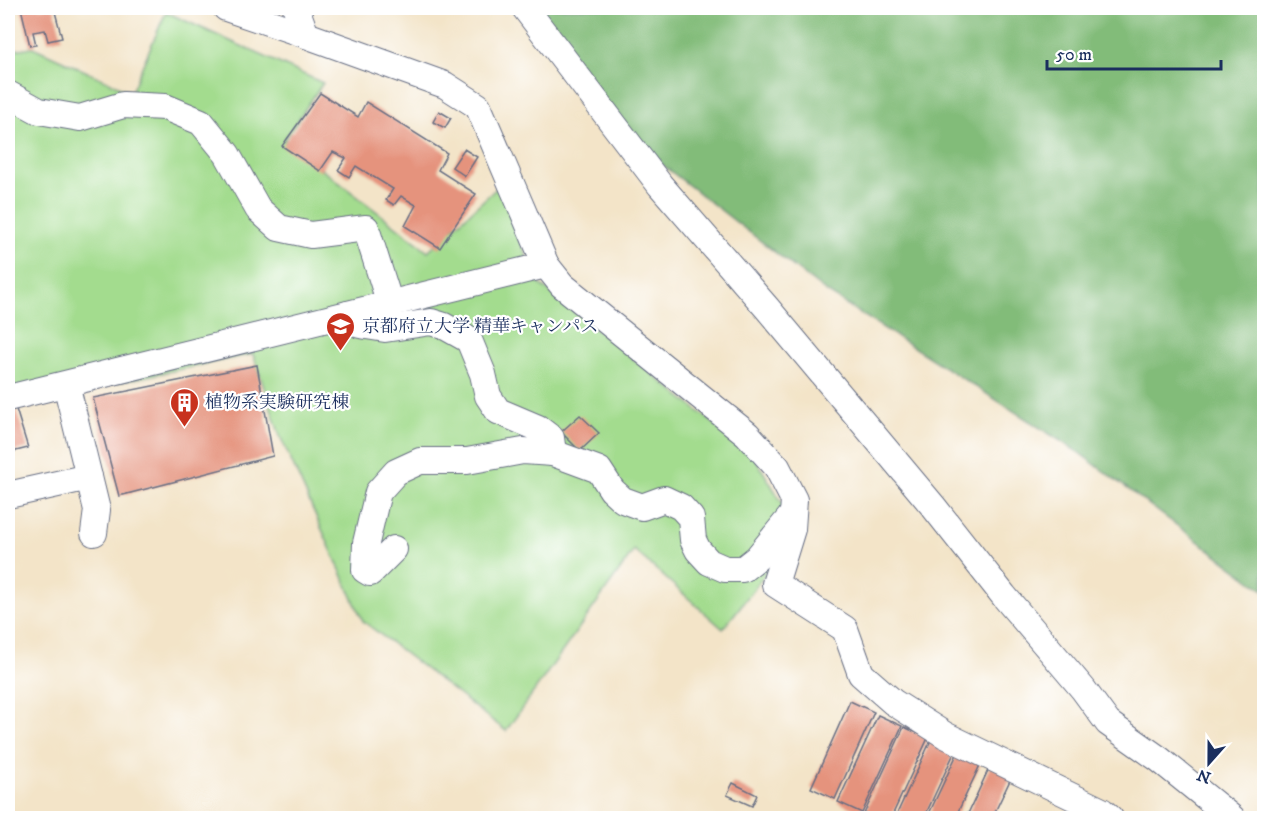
<svg xmlns="http://www.w3.org/2000/svg" width="1272" height="826" viewBox="0 0 1272 826" font-family="'IM FELL DW Pica','Noto Serif JP',serif">
<rect width="100%" height="100%" fill="#fff"/>
<filter id="ink" filterUnits="userSpaceOnUse"><feTurbulence type="fractalNoise" baseFrequency=".0167" numOctaves="2"/><feDisplacementMap in="SourceGraphic" scale="12" xChannelSelector="R" yChannelSelector="G"/><feConvolveMatrix kernelMatrix="1 2 1 2 8 2 1 2 1" color-interpolation-filters="sRGB"/></filter>
<filter id="wash" filterUnits="userSpaceOnUse"><feTurbulence type="fractalNoise" baseFrequency=".008" numOctaves="4" result="noise"/><feDisplacementMap in="SourceGraphic" scale="24" xChannelSelector="R" yChannelSelector="G"/><feGaussianBlur stdDeviation="1.35" result="paint"/><feColorMatrix in="noise" values="0 0 0 0 0 0 0 0 0 0 0 0 0 0 0 0 0 1.4 0 .05"/><feComposite in="paint" operator="in"/></filter>
<g filter="url(#wash)">
<rect width="100%" height="100%" fill="#f3e4c8"/>
<path fill="#a3dc8e" stroke="#5f8676" stroke-width="1.5" d="M166 12 323 83 284 140 428 251 500 185 535 280 753 455 786 509 764 576 723 629 634 550 506 731 363 621 280 436 253 354 91 388 60 400 8 409V51L33 47 131 92Z"/>
<path fill="#82bc79" stroke="#4e766c" stroke-width="1.5" d="M519 8H1264V590L1078 452 825 291 633 142Z"/>
<g id="blocks">
<g fill="#e5937d">
<path d="M21 8H54L62 38 48 41 45 30 33 32 36 45 30 46Z"/>
<path d="M320 93 358 117 366 102 447 153 438 170 476 194 440 248 405 226 416 205 401 196 394 205 386 200 393 189 356 166 349 177 338 170 346 158 333 152 320 171 282 146Z"/>
<path d="M439 111 451 118 445 128 433 122Z"/>
<path d="M464 149 477 157 465 176 452 167Z"/>
<path d="M257 365 273 456 119 496 93 398Z"/>
<path d="M16 409 28 448 8 453V411Z"/>
<path d="M580 415 599 433 580 451 561 432Z"/>
<path d="M850 701 874 712 835 799 811 788Z"/>
<path d="M878 715 902 726 862 813 838 802Z"/>
<path d="M904 727 928 738 891 818H874L864 814Z"/>
<path d="M931 740 955 751 924 818H895Z"/>
<path d="M958 752 981 763 955 818H927Z"/>
<path d="M990 766 1012 776 992 818H966Z"/>
<path d="M733 783 757 795 752 806 727 795Z"/>
</g>
</g>
</g>
<g filter="url(#ink)">
<use href="#blocks" fill-opacity="0" stroke="#676e83" stroke-width="1.5"/>
<g fill="none" stroke-linecap="round" stroke-linejoin="round">
<defs>
<g id="minor">
<path d="M226 8 306 35"/>
<path d="M296 8 306 35 445 85 478 106 546 265 562 285 747 434 777 467 794 500 792 529 775 584 845 629 861 674 893 702 945 735 1102 811 1110 818"/>
<path d="M525 8 660 185 767 308 933 506 1004 596 1083 689 1108 723 1159 759 1232 818"/>
<path d="M8 94 39 111 80 118 123 105 165 107 201 122 227 154 258 209 279 228 311 235 366 228 390 304"/>
<path d="M348 314 360 325 385 329 431 322 444 326 469 340 483 374 488 396 498 411 538 428 551 438 553 453 523 451 467 461H420L396 472 378 492 366 543 365 570 370 573 394 549"/>
<path d="M69 396 89 477"/>
<path d="M8 398 546 265"/>
<path d="M553 453 599 470 612 490 623 500 642 507 664 499 681 507 691 518 693 540 698 550 709 562 725 569H743L757 558 792 515"/>
<path d="M8 495 89 477 97 510 94 533"/>
</g>
</defs>
<use href="#minor" stroke="#676e83" stroke-width="28"/>
<use href="#minor" stroke="#fff" stroke-width="26"/>
</g>
</g>
<defs>
<symbol id="university-pin" viewBox="-11 -11 22 30"><path d="M0 17L-7.5 6A9.5 9.5 0 1 1 7.5 6Z" fill="#c8321e" stroke="#fff"/><path d="M0-5L7-2L0 1L-7-2ZM-4 1L0 2.5L4 1V4Q0 6-4 4Z" fill="#fff"/></symbol>
<symbol id="building-pin" viewBox="-11 -11 22 30"><path d="M0 17L-7.5 6A9.5 9.5 0 1 1 7.5 6Z" fill="#c8321e" stroke="#fff"/><path d="M-4-6H4V6H1V3H-1V6H-4ZM-2.5-4.3h1.7v1.8h-1.7ZM.8-4.3h1.7v1.8H.8ZM-2.5-1h1.7V.8h-1.7ZM.8-1h1.7V.8H.8Z" fill="#fff"/></symbol>
</defs>
<g fill-rule="evenodd">
<use href="#university-pin" x="324" y="310" width="33" height="45"/>
<use href="#building-pin" x="168" y="386" width="33" height="45"/>
</g>
<g text-anchor="middle" stroke-width="4.5" stroke-linejoin="round" paint-order="stroke">
<g font-size="18" fill="#1b2f5e" stroke="#fff" text-anchor="start">
<text x="362" y="332">京都府立大学 精華キャンパス</text>
<text x="205" y="408">植物系実験研究棟</text>
</g>
</g>
<rect width="1272" height="826" fill="none" stroke="#fff" stroke-width="30"/>
<g transform="translate(1209 763) rotate(201)" stroke="#ffffff" stroke-width="4.5" paint-order="stroke">
<path d="M0-4.5L10 22L0 15L-10 22Z" fill="#1b2f5e"/>
<text y="-9" font-size="16" font-weight="bold" text-anchor="middle" fill="#1b2f5e">N</text>
</g>
<path d="M1047 60v9h174v-9" fill="none" stroke="#1b2f5e" stroke-width="3"/>
<text x="1056" y="60" font-size="18" fill="#1b2f5e" stroke="#ffffff" stroke-width="4.5" paint-order="stroke">50 m</text>
</svg>
